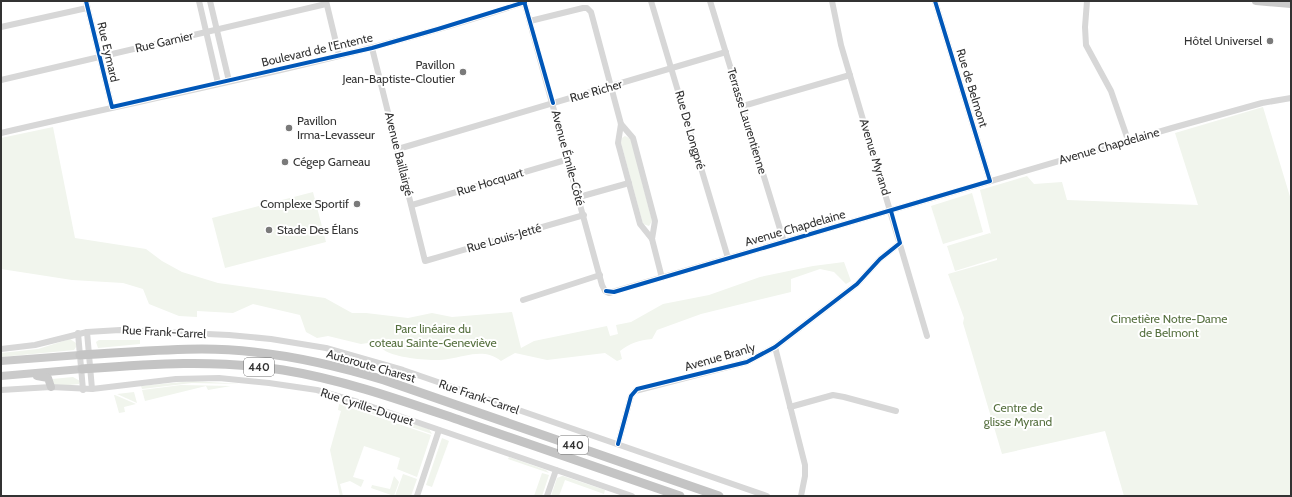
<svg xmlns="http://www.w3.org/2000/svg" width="1292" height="497" viewBox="0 0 1292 497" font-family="Cabin,sans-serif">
<rect width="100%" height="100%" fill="#fff"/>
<g fill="#f1f5ed">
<path d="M1263 107 1291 200V496H1124L1105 431 1002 454 963 323 964 318 948 274 997 260V258L955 271 947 246 990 233 991 234 980 190 1027 176 1034 184 1062 182 1067 200 1198 205 1175 133Z"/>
<path d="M53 127 75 238 146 249 162 261 182 272 218 283 325 298 352 313H366L408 318 432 313 452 317 512 312 521 348 534 341 607 326 610 336 618 334 616 325 631 322 663 304 709 295 760 277 813 266 844 262 851 281 846 284 834 272 820 269 791 279V292L701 314 657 330 652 339C639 340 630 343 620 351L622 359 617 361 605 353 547 360 515 353 501 361C484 348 468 356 448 359 434 362 395 358 384 350 381 348 378 344 375 342L361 344 328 336 317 338 306 332 300 315 253 304 233 313 197 311V317L179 316 149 304 143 289 123 283 72 280 1 269V138Z"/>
<path d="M625 136 631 139 652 221 649 226 643 224 621 143 622 138Z"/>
<path d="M313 192 326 242 225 268 212 218Z"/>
<path d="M972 193 983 232 943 244 931 206Z"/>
<path d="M70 339 76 343V347L74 350 1 357V353L38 349Z"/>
<path d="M99 340H140V344L98 348 96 342Z"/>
<path d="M73 377 80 381 79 384 61 386 54 384 52 379Z"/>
<path d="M193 381 241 384 192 383 142 389 141 386Z"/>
<path d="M181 385 231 386 208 390 206 386 145 401 142 390Z"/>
<path d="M134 392 137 403 117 394Z"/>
<path d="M114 395H115L136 404 124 407 125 412 119 413Z"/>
<path d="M341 401 429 429 432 434 340 403Z"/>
<path d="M339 404 431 435 417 477 397 469 400 458 364 446 353 477 364 480 361 487 350 481 340 484 343 496H340L330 450 341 411 338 410Z"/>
<path d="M442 438 449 441 432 487 426 485Z"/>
<path d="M509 457 546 470 549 473 508 459Z"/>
<path d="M542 473 549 475 542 496H534Z"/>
<path d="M403 474 417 479 411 496H395Z"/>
<path d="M394 476 399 482 394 496 371 488 372 485 390 489Z"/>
<path d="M562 476H563L605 490 604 494 565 480 559 496H551L557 478Z"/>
</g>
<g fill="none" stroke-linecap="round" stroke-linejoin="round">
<g stroke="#d7d7d7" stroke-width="6">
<path d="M86 1 112 107"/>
<path d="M199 1 218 83"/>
<path d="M210 1 229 81"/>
<path d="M326 1 339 55"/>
<path d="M524 1 602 285 605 291 609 293 1172 128 1262 103 1291 98"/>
<path d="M651 1 728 258"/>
<path d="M710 1 784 242"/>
<path d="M832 1 841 45 927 336"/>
<path d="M935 1 990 181"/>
<path d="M1087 1 1085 27 1086 45 1111 91 1128 140"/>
<path d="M530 21 583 8H587L591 12 621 124 618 143 640 224 652 239"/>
<path d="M1 27 87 8"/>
<path d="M372 48 425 261 584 215"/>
<path d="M1 80 326 4"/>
<path d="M743 106 850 75"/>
<path d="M621 124 633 138 655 221 652 239 662 278"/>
<path d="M1 133C176 92 354 60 525 2"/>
<path d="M398 149 726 52"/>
<path d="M579 197 629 183"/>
<path d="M412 205 569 159"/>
<path d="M523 300 600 275"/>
<path d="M87 332 92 389"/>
<path d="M78 333 83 390"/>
<path d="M775 347 805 465V476L801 496"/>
<path d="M1 349 35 345 87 332 120 330 229 335 271 339 326 348 403 370 767 496"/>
<path d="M1 390 51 387 92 389 176 379 219 378 269 383 317 390 361 403 632 496"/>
<path d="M790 407 833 395 844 397 896 411"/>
<path d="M618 444 631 396 635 391 747 362 775 347 857 284 880 259 900 243"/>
<path d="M417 496 439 430"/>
<path d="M547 496 556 470"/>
</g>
<g stroke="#cacaca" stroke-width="8">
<path d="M1256 1 1291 4"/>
<path d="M1 361 80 355"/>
<path d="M1 376 82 369"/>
<path d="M37 376 48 378 51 387"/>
</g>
<g stroke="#c4c4c4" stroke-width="9">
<path d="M80 355C121 353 161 349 202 349 263 349 325 362 384 380L719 496"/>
<path d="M82 369C150 364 215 359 283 370 345 380 403 401 462 421 535 446 608 471 680 496"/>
</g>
<defs>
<g id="cycleway">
<path d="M86 1 112 107 372 48 438 29 525 2"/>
<path d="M524 1 553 103"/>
<path d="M606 291 614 292 990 181 935 1"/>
<path d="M618 444 631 396 637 389 747 362 775 347 857 284 880 259 900 243 891 211"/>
</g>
</defs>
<use href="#cycleway" stroke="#fff" stroke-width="6"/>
<use href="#cycleway" stroke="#0057b8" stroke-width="4"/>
</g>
<g fill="#7a7a7a" stroke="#fff" stroke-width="1.5">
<circle cx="1270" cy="41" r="4"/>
<circle cx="463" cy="72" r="4"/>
<circle cx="289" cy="128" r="4"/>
<circle cx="285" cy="162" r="4"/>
<circle cx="357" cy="204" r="4"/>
<circle cx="269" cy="230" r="4"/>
</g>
<g text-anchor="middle" stroke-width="4" stroke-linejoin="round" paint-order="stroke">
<g fill="#fff" stroke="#707070" stroke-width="1">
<rect x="244" y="358" width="30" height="18" rx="3"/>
<rect x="558" y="436" width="30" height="18" rx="3"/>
</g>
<g font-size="11" font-weight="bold" fill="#333">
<text x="259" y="371">440</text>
<text x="573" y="449">440</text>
</g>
<g font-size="12" fill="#333" stroke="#fff" text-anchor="end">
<text x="1262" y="45">Hôtel Universel</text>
<text x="455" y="69">Pavillon<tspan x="455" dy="14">Jean-Baptiste-Cloutier</tspan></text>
<text x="297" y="125" text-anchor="start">Pavillon<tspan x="297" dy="14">Irma-Levasseur</tspan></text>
<text x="293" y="166" text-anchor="start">Cégep Garneau</text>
<text x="349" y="208">Complexe Sportif</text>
<text x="277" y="234" text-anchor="start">Stade Des Élans</text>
</g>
<g font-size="12" fill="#333" stroke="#fff">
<text transform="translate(164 42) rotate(-13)" y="4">Rue Garnier</text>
<text transform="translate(317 50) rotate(-13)" y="4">Boulevard de l'Entente</text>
<text transform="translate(108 52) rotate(77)" y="4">Rue Eymard</text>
<text transform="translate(972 88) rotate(73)" y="4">Rue de Belmont</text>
<text transform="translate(596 91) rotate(-16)" y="4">Rue Richer</text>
<text transform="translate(747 121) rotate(73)" y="4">Terrasse Laurentienne</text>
<text transform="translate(690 130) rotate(74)" y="4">Rue De Longpré</text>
<text transform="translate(1109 146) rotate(-16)" y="4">Avenue Chapdelaine</text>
<text transform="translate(399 154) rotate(76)" y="4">Avenue Baillairgé</text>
<text transform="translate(875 157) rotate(73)" y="4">Avenue Myrand</text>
<text transform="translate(568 158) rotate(75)" y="4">Avenue Émile-Côté</text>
<text transform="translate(490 182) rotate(-17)" y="4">Rue Hocquart</text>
<text transform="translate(795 228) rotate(-16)" y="4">Avenue Chapdelaine</text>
<text transform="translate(504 238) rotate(-16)" y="4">Rue Louis-Jetté</text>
<text transform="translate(164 332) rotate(3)" y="4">Rue Frank-Carrel</text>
<text transform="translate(720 357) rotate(-16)" y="4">Avenue Branly</text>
<text transform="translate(371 366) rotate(16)" y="4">Autoroute Charest</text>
<text transform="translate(479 397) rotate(19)" y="4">Rue Frank-Carrel</text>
<text transform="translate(367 407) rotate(18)" y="4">Rue Cyrille-Duquet</text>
</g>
<g font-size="12" fill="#56703f" stroke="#fff">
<text x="1169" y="323">Cimetière Notre-Dame<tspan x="1169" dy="14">de Belmont</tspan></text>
<text x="433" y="333">Parc linéaire du<tspan x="433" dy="14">coteau Sainte-Geneviève</tspan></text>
<text x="1018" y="412">Centre de<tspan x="1018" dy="14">glisse Myrand</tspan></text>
</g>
</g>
<rect width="1292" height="497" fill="none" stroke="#333333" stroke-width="4"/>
</svg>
